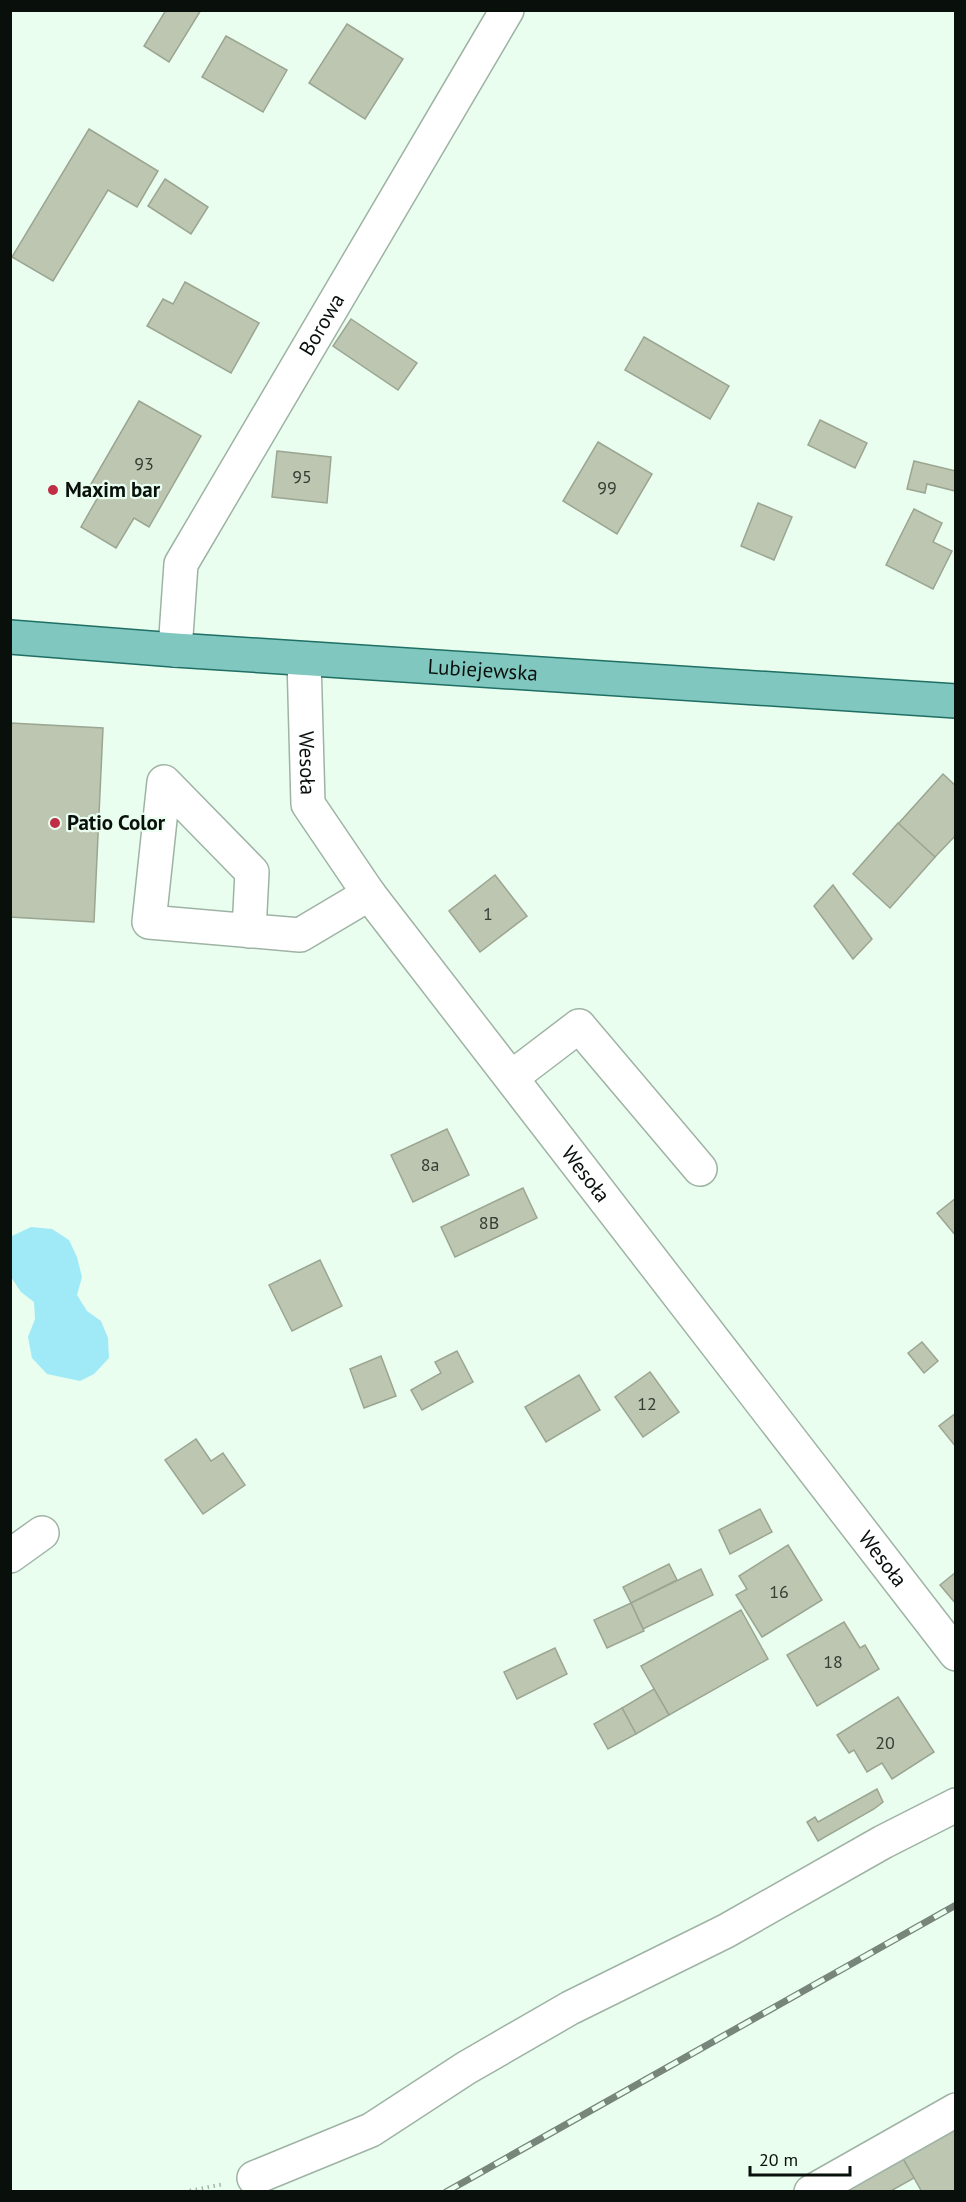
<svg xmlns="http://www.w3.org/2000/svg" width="966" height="2202" viewBox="0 0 966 2202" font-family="'PT Sans',sans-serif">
<rect width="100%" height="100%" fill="#e9feef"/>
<path fill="#a0eaf8" d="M31 1227 52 1229 69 1240 77 1257 82 1277 77 1295 87 1311 101 1321 108 1338 109 1358 94 1374 80 1381 47 1374 32 1358 28 1337 35 1319 34 1302 21 1292 11 1277 12 1236Z"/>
<g fill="#bcc6b1" stroke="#9ba591" stroke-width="1.5">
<path d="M166 10H201L169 62 144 46Z"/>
<path d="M347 24 403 59 365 119 309 83Z"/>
<path d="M226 36 287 70 263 112 202 77Z"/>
<path d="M89 129 158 171 137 207 108 190 53 281 12 257Z"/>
<path d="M165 179 208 207 191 234 148 206Z"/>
<path d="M185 282 259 323 231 373 147 326 163 299 173 304Z"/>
<path d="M351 319 417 363 398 390 333 346Z"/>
<path d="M644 337 729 386 710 419 625 370Z"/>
<path d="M139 401 201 436 149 527 134 518 116 548 81 527 98 497 87 491Z"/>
<path d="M820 420 867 443 855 468 808 445Z"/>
<path d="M598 442 652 474 617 534 563 501Z"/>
<path d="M277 451 331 457 327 503 272 497Z"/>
<path d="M914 461 956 471 955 491 927 484 925 493 907 489Z"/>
<path d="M758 503 792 517 774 560 741 546Z"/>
<path d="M914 509 942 523 933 542 952 551 933 589 886 565Z"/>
<path d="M10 723 103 728 94 922 10 917Z"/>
<path d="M943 774 956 786V835L935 857 898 824Z"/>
<path d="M898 823 935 857 890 908 853 874Z"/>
<path d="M495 875 527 916 480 952 449 911Z"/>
<path d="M833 885 872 939 853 959 814 906Z"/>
<path d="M447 1129 469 1175 413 1202 391 1155Z"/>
<path d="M523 1188 537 1218 455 1257 441 1227Z"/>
<path d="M956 1198V1236L937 1213Z"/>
<path d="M320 1260 342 1306 292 1331 269 1285Z"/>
<path d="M922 1342 938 1361 924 1373 908 1353Z"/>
<path d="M457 1351 473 1382 422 1410 411 1390 441 1373 435 1362Z"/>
<path d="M381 1356 396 1396 364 1408 350 1369Z"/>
<path d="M650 1372 679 1412 643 1437 615 1397Z"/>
<path d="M579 1375 600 1410 546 1442 525 1407Z"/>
<path d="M956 1413V1447L939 1426Z"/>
<path d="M196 1439 211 1461 223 1453 245 1485 203 1514 165 1460Z"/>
<path d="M760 1509 772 1532 730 1554 719 1530Z"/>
<path d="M788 1545 822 1600 762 1637 736 1595 747 1589 739 1576Z"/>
<path d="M669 1564 677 1580 631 1603 623 1587Z"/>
<path d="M701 1569 713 1595 643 1629 631 1603Z"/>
<path d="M956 1572V1604L940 1585Z"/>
<path d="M631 1603 644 1631 607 1648 594 1620Z"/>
<path d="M741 1610 768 1659 669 1715 641 1666Z"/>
<path d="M844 1622 860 1648 865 1645 879 1669 817 1706 787 1655Z"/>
<path d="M555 1648 567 1674 517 1699 504 1672Z"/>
<path d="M654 1689 669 1715 636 1734 622 1708Z"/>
<path d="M898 1697 934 1752 892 1779 882 1763 867 1772 854 1750 849 1753 837 1735Z"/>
<path d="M622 1708 636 1734 608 1749 594 1724Z"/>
<path d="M877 1789 883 1802 874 1809 818 1841 807 1822 815 1817 818 1822Z"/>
<path d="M956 2125V2192H922L902 2157Z"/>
<path d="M902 2157 914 2178 889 2192H841Z"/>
</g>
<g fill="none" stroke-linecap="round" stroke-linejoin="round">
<defs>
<g id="minor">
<path id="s1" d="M175 650 181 564 507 10"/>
<path id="s2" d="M304 659 308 804 369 894 956 1654"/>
<path d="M249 931 252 872 164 782 149 922 300 935 369 894"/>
<path d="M512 1077 579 1026 700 1169"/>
<path d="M10 1556 42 1533"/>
<path d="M254 2178 371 2130 466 2068 570 2008 726 1931 883 1842 956 1805"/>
<path d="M811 2192 956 2110"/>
</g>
<g id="major">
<path id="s3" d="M10 637 175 650 956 701"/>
</g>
</defs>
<use href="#minor" stroke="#9fb3a5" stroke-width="36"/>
<use href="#major" stroke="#1f6f64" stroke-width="36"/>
<path stroke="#a5b5a9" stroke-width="4" stroke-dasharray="1.5 4.5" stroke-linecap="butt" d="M184 2192 224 2184"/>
<use href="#minor" stroke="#fff" stroke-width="33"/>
<use href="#major" stroke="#80c7bf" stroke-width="33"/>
<defs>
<path id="rail" d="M446 2192 956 1905"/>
</defs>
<use href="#rail" stroke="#77857b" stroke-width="7"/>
<use href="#rail" stroke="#e9feef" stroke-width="4.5" stroke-dasharray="14" stroke-linecap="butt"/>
</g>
<g fill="#bf2e44" stroke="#e9feef" stroke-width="2">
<circle cx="53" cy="490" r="6"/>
<circle cx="55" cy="823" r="6"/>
</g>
<g text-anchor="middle" stroke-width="4.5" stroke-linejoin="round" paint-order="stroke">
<g font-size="18" fill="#363e34">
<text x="144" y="470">93</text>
<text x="302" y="483">95</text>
<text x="607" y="494">99</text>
<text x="488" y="920">1</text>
<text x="430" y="1171">8a</text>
<text x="489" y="1229">8B</text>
<text x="647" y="1410">12</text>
<text x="779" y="1598">16</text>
<text x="833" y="1668">18</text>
<text x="885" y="1749">20</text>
</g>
<g font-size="21" fill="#09100b" stroke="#e9feef">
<text dy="7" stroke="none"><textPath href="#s1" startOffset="364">Borowa</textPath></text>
<text dy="7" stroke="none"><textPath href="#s3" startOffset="474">Lubiejewska</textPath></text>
<text dy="7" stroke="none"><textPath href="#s2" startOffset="104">Wesoła</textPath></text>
<text dy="7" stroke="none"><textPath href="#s2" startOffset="608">Wesoła</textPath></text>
<text dy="7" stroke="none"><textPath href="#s2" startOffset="1094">Wesoła</textPath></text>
</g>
<g font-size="21" font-weight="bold" fill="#09100b" stroke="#e9feef" text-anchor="start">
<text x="65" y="497">Maxim bar</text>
<text x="67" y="830">Patio Color</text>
</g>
</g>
<rect width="966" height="2202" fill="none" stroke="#09100b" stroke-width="24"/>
<path d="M750 2166v9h100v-9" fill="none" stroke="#09100b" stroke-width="3"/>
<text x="759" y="2166" font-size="18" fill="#09100b" stroke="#e9feef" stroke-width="4.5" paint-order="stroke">20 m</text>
</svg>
